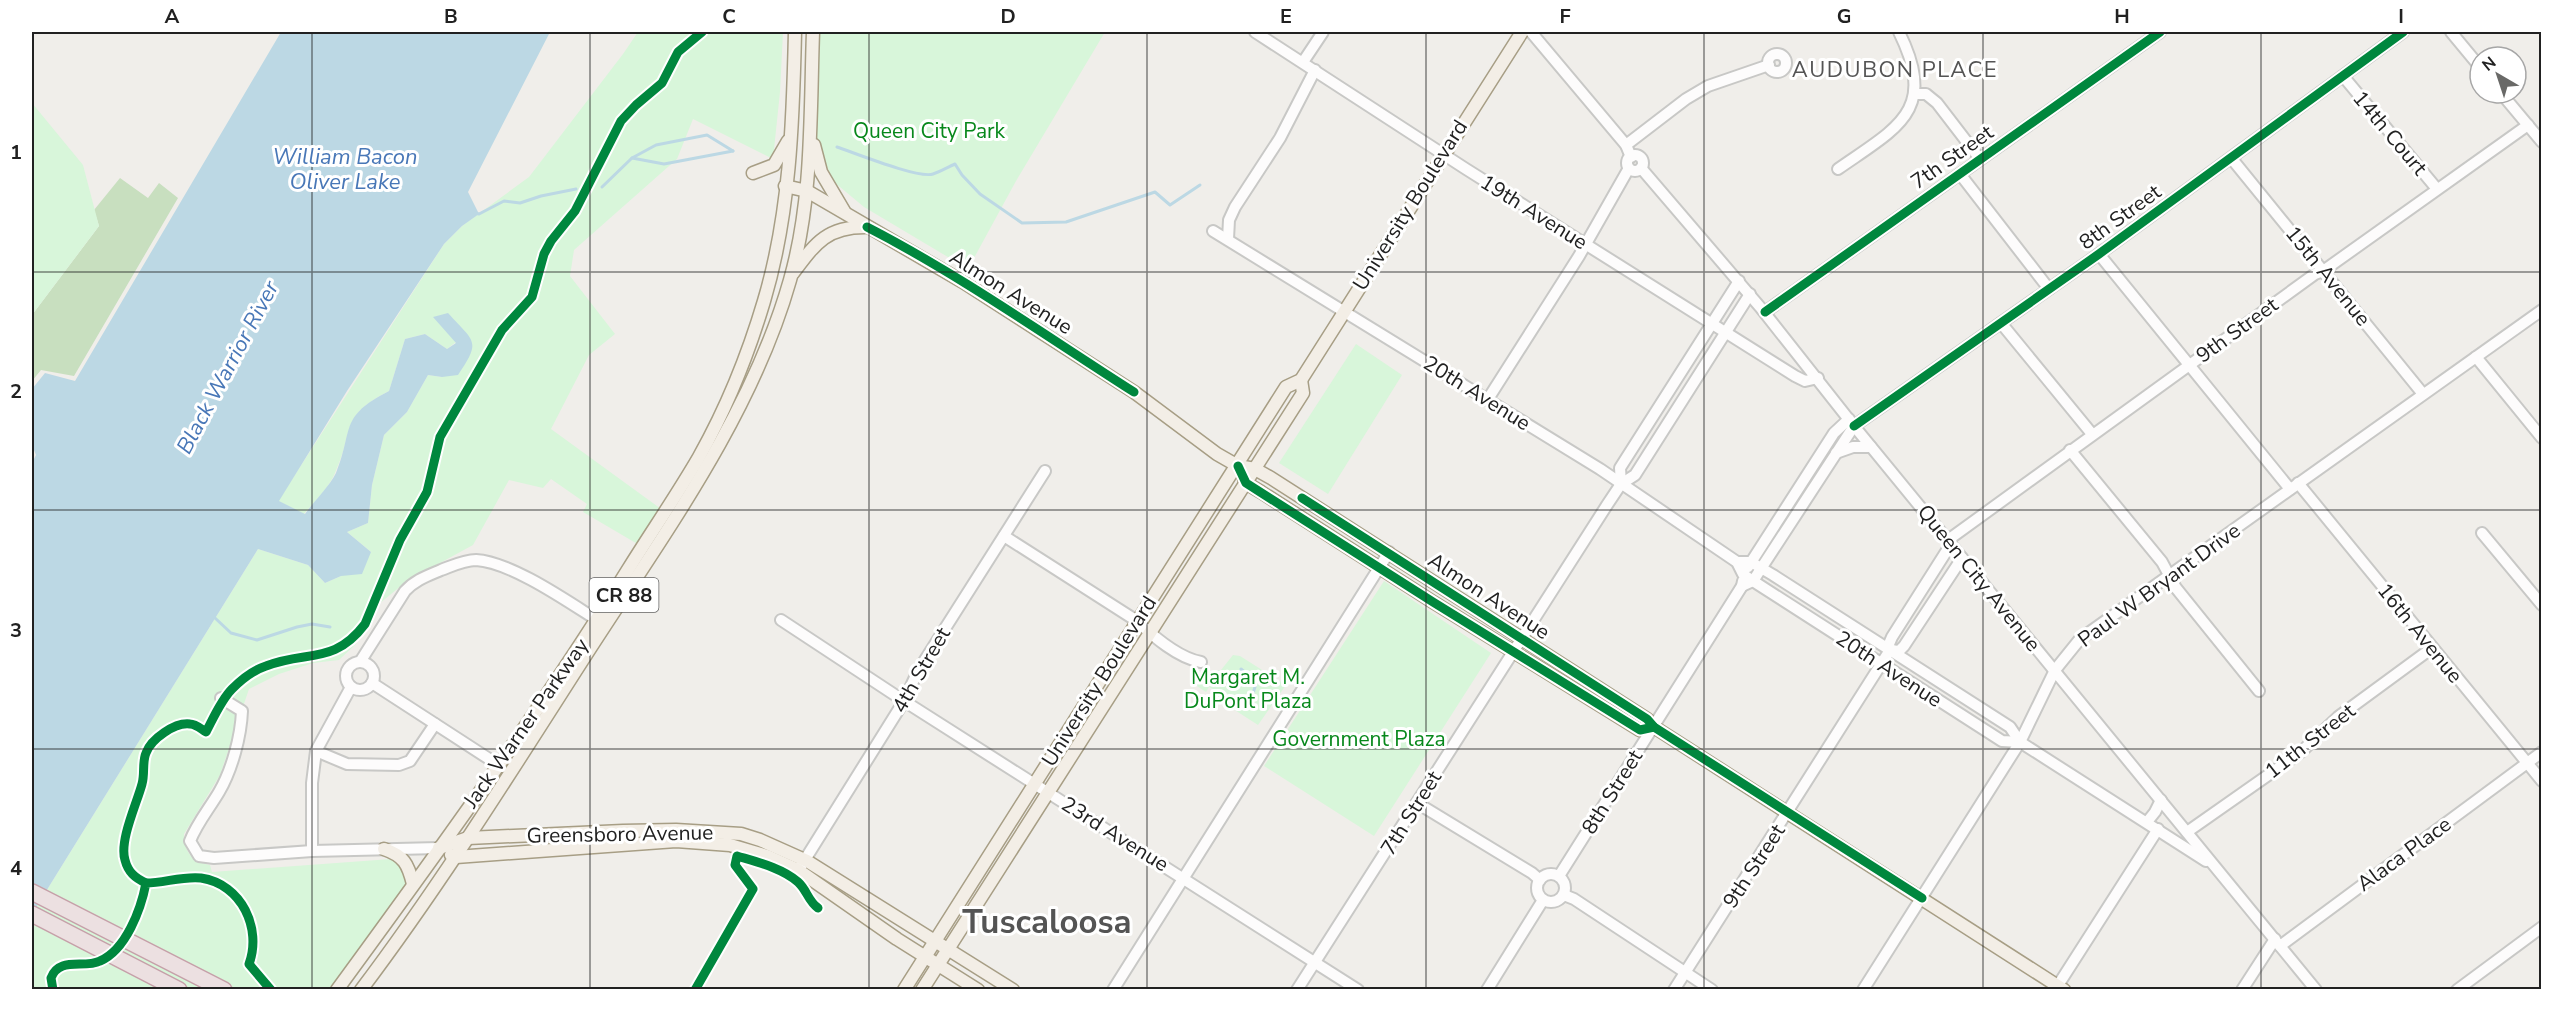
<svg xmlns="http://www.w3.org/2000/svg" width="2573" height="1021" viewBox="0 0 2573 1021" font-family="'Nunito Sans',sans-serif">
<rect width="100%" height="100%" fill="#f0eeea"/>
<path fill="#c8dfbf" d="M120 178 148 198 159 183 178 198 74 376 41 370 32 381V315L99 226 94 210Z"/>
<g fill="#d8f6da">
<path d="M638 32H783L780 92 773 159 693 119 677 159 574 250 570 276 615 334 589 355 551 429 668 514 646 549 583 512 587 504 551 479 543 488 509 480 473 545 407 581 374 608 356 644 339 660 313 663 279 674 249 689 220 775 184 834C184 853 193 861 210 865L212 872 391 859 400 863 408 878 407 885 332 989H32V914L258 549 308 565 325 583 341 576 371 552 347 532 368 523 372 485 384 435 407 412 428 375 442 377 456 342 447 349 425 334 405 339 389 391C338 417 355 430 335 473 329 488 314 502 304 514L278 501 444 244 462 226 529 177 623 54Z"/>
<path d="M813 32H1105L1016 181 968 269 864 207 834 182 811 131Z"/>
<path d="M32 103 83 165 99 226 32 315Z"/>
<path d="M1356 344 1402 375 1328 494 1279 463Z"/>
<path d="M1384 581 1491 653 1374 836 1264 766Z"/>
<path d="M1233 655 1240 656 1286 685 1258 725 1216 698 1219 692 1209 687 1206 692 1194 684 1200 672 1221 670Z"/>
</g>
<path fill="#bcd8e4" d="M281 32H550L468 192 479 214 462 226 444 244 347 391 279 501 305 514C314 501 329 487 336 473 354 429 338 417 389 391L405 339 425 334 447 349 456 343 433 317 448 313C474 342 482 340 458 375L442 377 428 375 407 412 384 435 372 485 368 523 347 532 371 552 362 574 341 576 325 583 308 565 258 549 32 914V463L36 455 32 445V389L45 373 75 381Z"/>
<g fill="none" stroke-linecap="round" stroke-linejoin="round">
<g stroke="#bcd8e4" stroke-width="3">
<path d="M837 147C855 153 919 179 933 174 940 172 948 167 955 164L962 175 980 194 1022 223 1066 222 1155 192 1170 205 1200 185"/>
<path d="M632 158 664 164 733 151"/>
<path d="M602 187 632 158 656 145 707 135 733 151"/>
<path d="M475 213 479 214 504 201 520 203 541 196 576 189"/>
<path d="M215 618 231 633 257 640 297 627 312 624 330 627"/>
<path d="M1241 669 1248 675"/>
<path d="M1244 703 1252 696 1255 687 1251 680"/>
</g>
<defs>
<g id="minor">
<path d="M1255 32 1466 169 1795 376 1805 381 1818 378"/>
<path d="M1531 32 1626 145 1631 157"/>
<path d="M2451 32 2480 67"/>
<circle cx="1777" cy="63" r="9"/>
<path d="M1303 62 1323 32"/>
<path d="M2343 76 2437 189"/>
<path d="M2501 93 2542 142"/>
<path d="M1915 94H1926L1937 103 1980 159"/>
<path d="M1626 145 1686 99 1708 86 1769 65"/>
<circle cx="1635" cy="163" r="8"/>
<path d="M2232 159 2423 394"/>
<path d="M1641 168 1760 307 1854 426 2316 990"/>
<path d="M1838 169C1898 127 1938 111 1899 32"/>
<path d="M1960 174 2049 289"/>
<path d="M1213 231 1600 469 1737 562 1743 574 1753 581 2002 741 2020 742"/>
<path d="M1228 239 1229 220 1235 207 1280 138 1315 70"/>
<path d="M2099 254 2290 489"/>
<path d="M1765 312 2160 32"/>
<path d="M2001 323 2092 434"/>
<path d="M2476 357 2542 438"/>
<path d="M1488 399 1579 256 1629 168"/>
<path d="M2070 450 2162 562 2176 588 2259 691"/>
<path d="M1836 453 1853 447H1871"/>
<path d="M2298 483 2542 781"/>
<path d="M1621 484 1620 468 1739 281"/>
<path d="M2482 533 2542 605"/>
<path d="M1004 536 1137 621C1154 637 1178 658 1201 662"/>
<path d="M1948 540 2315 274 2323 271 2528 125"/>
<path d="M1737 562H1751L1773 575 2010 727 2020 742 2206 861"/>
<path d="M1748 567 1834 433 1849 419"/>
<path d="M1742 586 1753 581 1764 564 1854 426 2099 254 2403 32"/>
<path d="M781 620 904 701 1358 990"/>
<path d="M1890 650 1899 651 1904 646 1962 558"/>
<circle cx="360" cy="676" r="14"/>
<path d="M360 662 405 591C415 580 427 576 441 570 452 566 464 560 476 560 511 562 567 601 597 620"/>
<path d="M372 683 500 766"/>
<path d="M221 698 242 711C241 736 232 770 219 792 209 809 197 823 190 841L199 856 214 858 312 851 439 848"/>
<path d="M316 751 347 764 399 765 410 761 435 724"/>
<path d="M1417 803 1532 873 1540 880"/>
<path d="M2147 822 2155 812 2161 800"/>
<path d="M2187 832 2301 752 2338 717 2432 648"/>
<path d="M312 851V783L316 751 351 687"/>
<path d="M801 866 904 701 918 671 1045 471"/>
<circle cx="1551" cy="888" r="14"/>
<path d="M1559 876 1742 586 1743 581"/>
<path d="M1564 895 1574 899 1712 990"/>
<path d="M2280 946 2542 752"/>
<path d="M1113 990 1389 552"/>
<path d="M1297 990 1607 505 1621 484 1635 475 1750 294"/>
<path d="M1487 990 1543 900"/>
<path d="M1674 990 1890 650 1889 644 1892 637 1951 544"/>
<path d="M1863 990 2020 742 2055 670 2080 639 2542 310"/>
<path d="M2055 990 2158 829"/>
<path d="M2242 990 2275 939"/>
<path d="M2457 990 2542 927"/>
</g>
<g id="major">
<path d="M814 145 821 172 844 211"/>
<path d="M753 173 774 165 788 141"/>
<path d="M785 186 807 191 963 282 1134 392 1217 454 1238 466 1255 469 1271 478 1647 719 1654 727 2064 990"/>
<path d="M793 273C815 244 826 227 865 227"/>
<path d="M1244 478 1246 483 1261 492 1433 602 1640 730 1654 727"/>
<path d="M439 848 468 838 623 831 676 830 741 834 760 840 807 861 1013 990"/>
<path d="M384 849C404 856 408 864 413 884"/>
<path d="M451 855 456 857 676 841 730 845 767 856 798 870 897 939 978 990"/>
<path d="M337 990C438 852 539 713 629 568 652 531 677 495 699 457 726 409 748 355 764 301 790 214 793 122 795 32"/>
<path d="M361 990C444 880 517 762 591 647 666 531 752 414 790 280 813 199 810 115 813 32"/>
<path d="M904 990 1286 387 1301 380 1522 32"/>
<path d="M922 990 1303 393 1301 380"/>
</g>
<g id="highway">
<path d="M32 892 224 990"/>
<path d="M32 914 179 990"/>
</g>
</defs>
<use href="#minor" stroke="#c8c8c6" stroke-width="14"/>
<use href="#major" stroke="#a79e85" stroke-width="15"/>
<use href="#highway" stroke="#c6a0a9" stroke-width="18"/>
<use href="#minor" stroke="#fdfcfc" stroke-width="10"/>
<use href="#major" stroke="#f3eee6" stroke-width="12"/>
<use href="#highway" stroke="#ece0e1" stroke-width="15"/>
<defs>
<g id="cycleway">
<path d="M867 227C960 275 1046 336 1134 392"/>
<path d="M1765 312 2160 32"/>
<path d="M1854 426 2099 254 2403 32"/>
<path d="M1238 466 1246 483 1433 602 1640 730 1654 727"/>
<path d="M1302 498 1647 719 1654 727 1922 898"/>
<path d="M146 883C135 878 128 872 125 860 119 841 137 803 142 784 145 774 142 762 146 753 151 739 175 722 190 724 196 724 201 729 206 732 213 719 221 700 232 689 241 680 254 670 266 666 307 650 334 665 365 624L400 540 427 492 440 437 502 330 532 297 544 254 551 241 575 211 621 121 636 105 662 83 678 52 702 32"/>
<path d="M53 990 51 978C59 956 84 969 100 961 126 950 141 909 146 883 164 883 182 876 201 878 242 884 262 929 249 964L271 990"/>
<path d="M695 990 753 889 735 865 737 856C757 862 782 868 798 882 807 890 808 901 818 908"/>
</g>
</defs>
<use href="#cycleway" stroke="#fff" stroke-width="13"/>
<use href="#cycleway" stroke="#00873e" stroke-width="9"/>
</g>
<path fill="none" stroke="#212121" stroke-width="1.5" stroke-opacity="0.55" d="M312 32V990M590 32V990M869 32V990M1147 32V990M1426 32V990M1704 32V990M1983 32V990M2261 32V990M32 272H2542M32 510H2542M32 749H2542"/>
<g text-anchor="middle" stroke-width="6" stroke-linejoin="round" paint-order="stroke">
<rect fill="#fff" stroke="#646464" stroke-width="1.5" x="589.5" y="578" width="69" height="34" rx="4.5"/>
<g font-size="20" font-weight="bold" fill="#212121">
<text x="624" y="602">CR 88</text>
</g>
<g font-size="21" fill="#07881b" stroke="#fff">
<text x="929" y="138">Queen City Park</text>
<text x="1248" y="684">Margaret M.<tspan x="1248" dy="24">DuPont Plaza</tspan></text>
<text x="1359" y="746">Government Plaza</text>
</g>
<g font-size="21" fill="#212121" stroke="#fff">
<text transform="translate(2390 133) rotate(50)" y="7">14th Court</text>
<text transform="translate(1952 157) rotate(-35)" y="7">7th Street</text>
<text transform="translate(1410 205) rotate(-58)" y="7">University Boulevard</text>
<text transform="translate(1534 212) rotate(32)" y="7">19th Avenue</text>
<text transform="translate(2120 217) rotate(-36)" y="7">8th Street</text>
<text transform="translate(2328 276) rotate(51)" y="7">15th Avenue</text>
<text transform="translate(1011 292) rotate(32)" y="7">Almon Avenue</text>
<text transform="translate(2237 330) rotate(-36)" y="7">9th Street</text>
<text transform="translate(1477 393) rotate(32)" y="7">20th Avenue</text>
<text transform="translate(1979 578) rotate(51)" y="7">Queen City Avenue</text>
<text transform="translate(2159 585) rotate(-36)" y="7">Paul W Bryant Drive</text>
<text transform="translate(1489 596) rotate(33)" y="7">Almon Avenue</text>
<text transform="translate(2420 633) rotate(51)" y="7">16th Avenue</text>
<text transform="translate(1889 669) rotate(33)" y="7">20th Avenue</text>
<text transform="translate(921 670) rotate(-60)" y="7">4th Street</text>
<text transform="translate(1099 681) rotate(-58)" y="7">University Boulevard</text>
<text transform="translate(526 723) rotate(-55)" y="7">Jack Warner Parkway</text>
<text transform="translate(2310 741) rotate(-38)" y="7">11th Street</text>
<text transform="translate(1612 792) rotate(-58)" y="7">8th Street</text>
<text transform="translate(1411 813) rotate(-58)" y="7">7th Street</text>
<text transform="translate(620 834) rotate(-1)" y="7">Greensboro Avenue</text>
<text transform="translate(1115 834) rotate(32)" y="7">23rd Avenue</text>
<text transform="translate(2404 854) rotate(-36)" y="7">Alaca Place</text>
<text transform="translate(1754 866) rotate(-57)" y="7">9th Street</text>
</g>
<g font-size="22" letter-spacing="1.5" fill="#545454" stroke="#fff">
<text x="1895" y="77">AUDUBON PLACE</text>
</g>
<g font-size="22" font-style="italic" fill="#4877b7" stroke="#fff">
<text x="345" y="164">William Bacon<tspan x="345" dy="25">Oliver Lake</tspan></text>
<text transform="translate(227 367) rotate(-62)" y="8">Black Warrior River</text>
</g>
<g font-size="33" font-weight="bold" fill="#545454" stroke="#fff">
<text x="1047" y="933">Tuscaloosa</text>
</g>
</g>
<rect width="2573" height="1021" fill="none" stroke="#ffffff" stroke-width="66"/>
<g transform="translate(2498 75) rotate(321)"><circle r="28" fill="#ffffff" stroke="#a6a6a6" stroke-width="1.5"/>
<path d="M0-4.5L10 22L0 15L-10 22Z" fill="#696967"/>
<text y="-9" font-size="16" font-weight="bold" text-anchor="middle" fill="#212121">N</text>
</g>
<rect x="33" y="33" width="2507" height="955" fill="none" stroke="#212121" stroke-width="2"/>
<g font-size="20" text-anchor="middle" font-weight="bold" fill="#212121">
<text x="172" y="23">A</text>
<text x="451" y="23">B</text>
<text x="729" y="23">C</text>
<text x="1008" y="23">D</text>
<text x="1286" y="23">E</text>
<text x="1565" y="23">F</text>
<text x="1844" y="23">G</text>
<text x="2122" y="23">H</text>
<text x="2401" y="23">I</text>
<text x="16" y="159">1</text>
<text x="16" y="398">2</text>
<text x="16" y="637">3</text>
<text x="16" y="875">4</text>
</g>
</svg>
